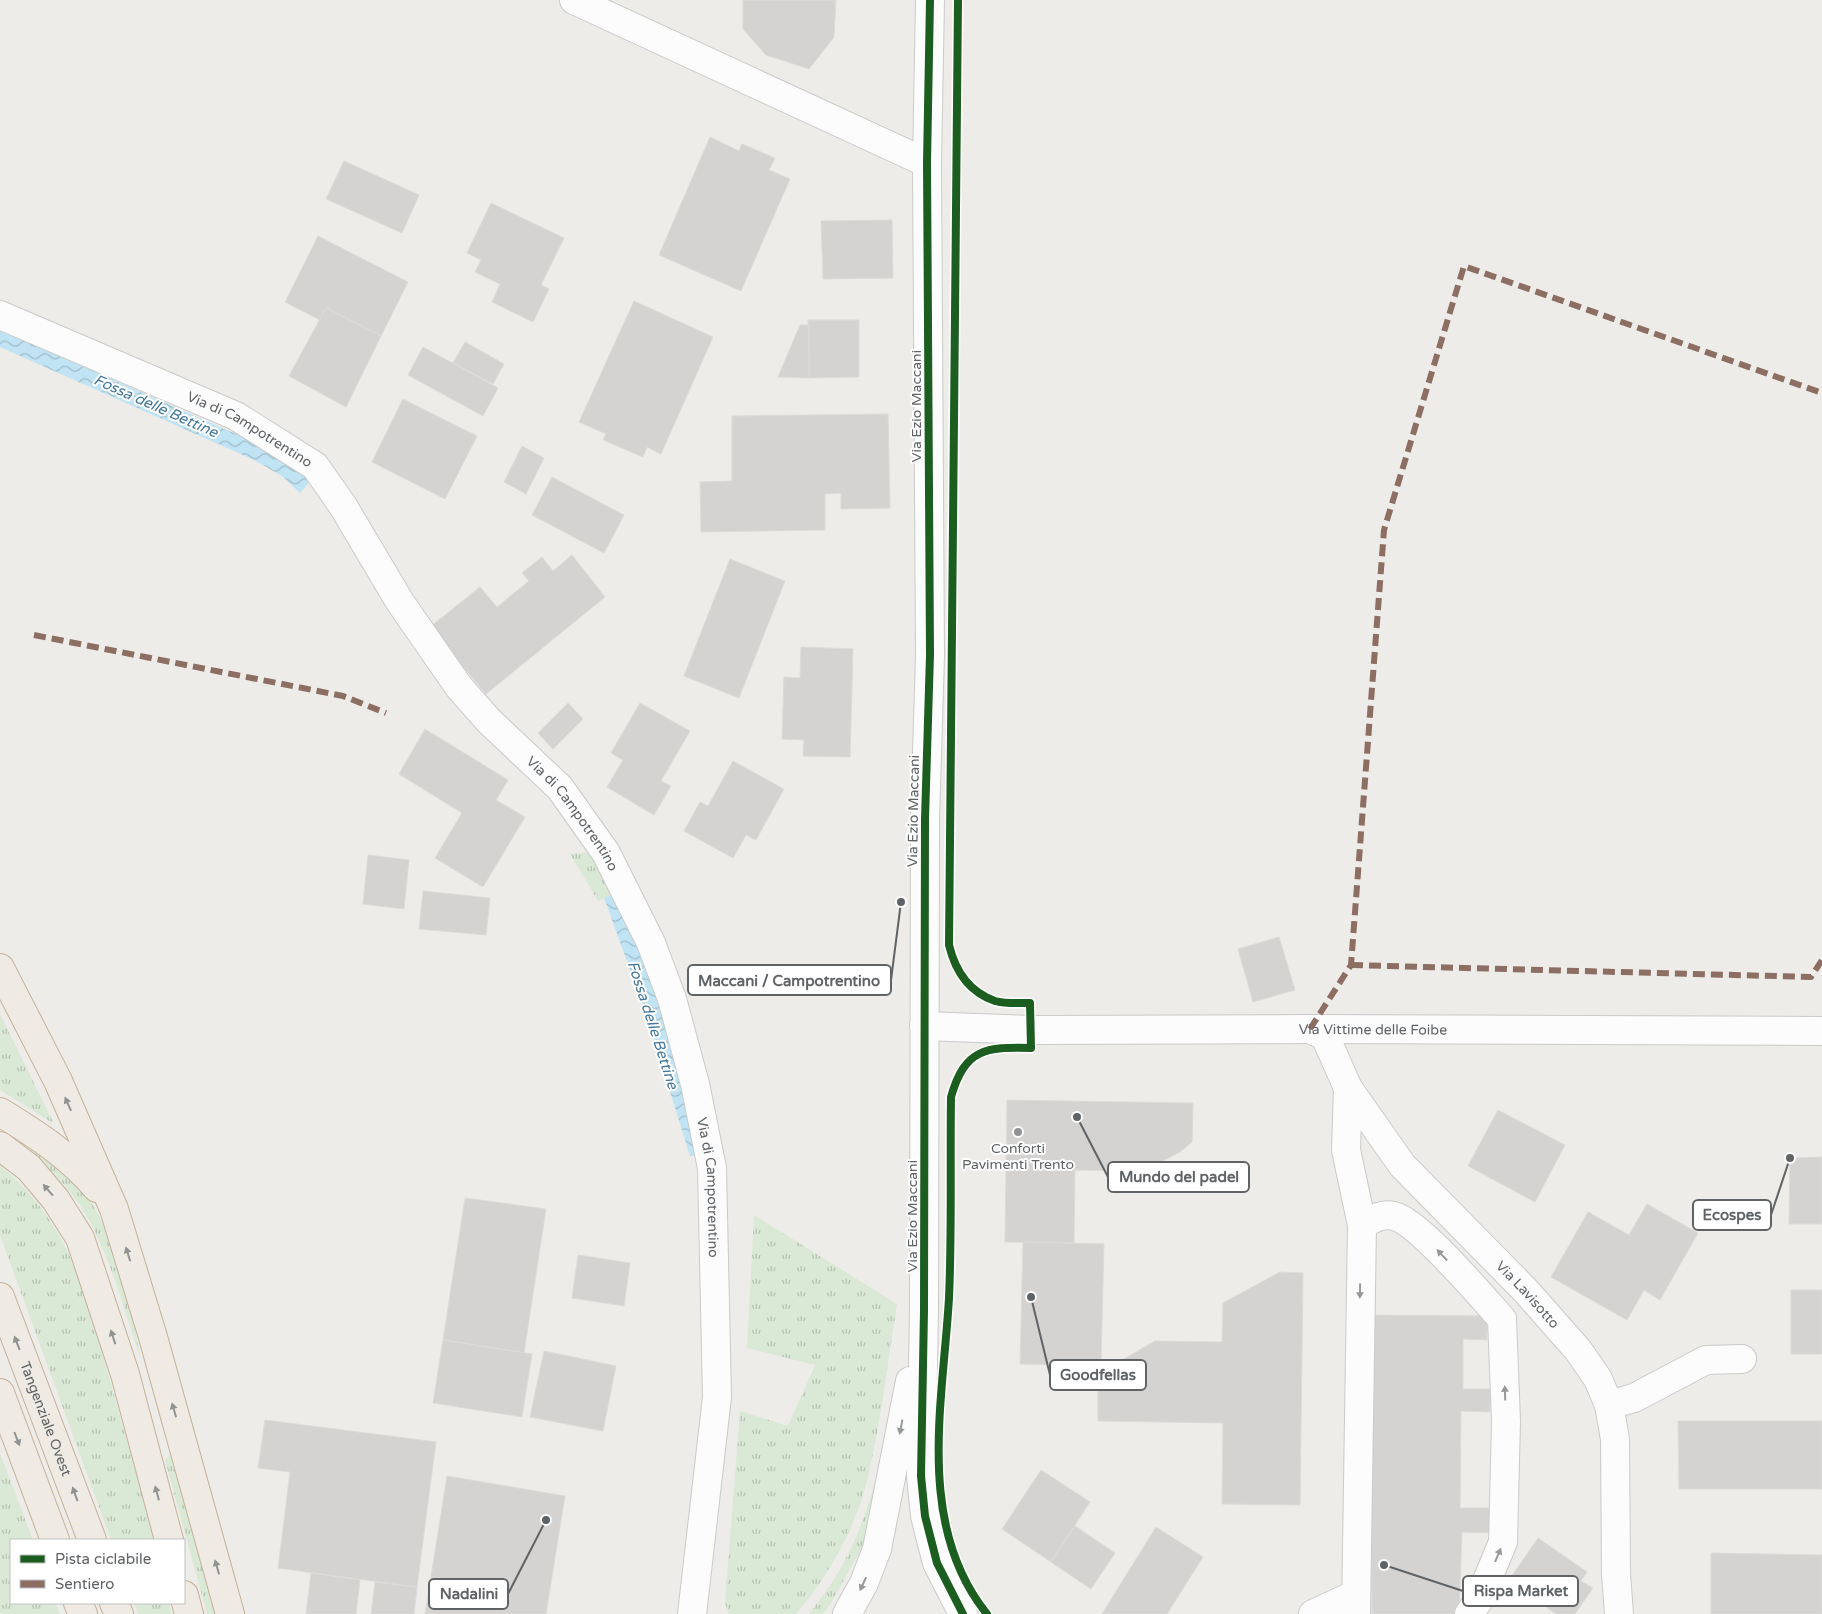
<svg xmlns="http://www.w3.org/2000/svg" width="1822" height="1614" viewBox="0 0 1822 1614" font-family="'Varela Round',sans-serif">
<defs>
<pattern id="grass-tufts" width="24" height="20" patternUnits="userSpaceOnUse" patternTransform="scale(1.25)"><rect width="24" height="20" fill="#dae8d6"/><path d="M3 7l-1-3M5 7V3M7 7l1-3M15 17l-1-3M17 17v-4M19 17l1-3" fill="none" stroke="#b4c0b1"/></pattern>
<pattern id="water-waves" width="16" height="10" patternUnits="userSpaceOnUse" patternTransform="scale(1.25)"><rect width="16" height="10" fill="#c0e4f4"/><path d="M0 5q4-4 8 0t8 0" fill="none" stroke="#9fbcc9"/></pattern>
</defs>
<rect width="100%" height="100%" fill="#eeece9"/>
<g fill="url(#grass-tufts)">
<path d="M589 852 618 893 598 901 570 854Z"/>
<path d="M0 1014 54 1124 0 1090Z"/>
<path d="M9 1132C34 1147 68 1170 86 1195 120 1243 130 1304 141 1360 124 1310 106 1239 74 1197 55 1172 30 1155 9 1132Z"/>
<path d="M0 1165C72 1226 85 1293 110 1380 125 1433 140 1486 154 1540H111L0 1235Z"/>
<path d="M754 1215 897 1304C888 1361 881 1420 868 1477 857 1525 829 1576 796 1614H729L725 1603 740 1411 788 1426 815 1365 747 1348Z"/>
<path d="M893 1418 865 1543 828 1608 823 1614H809C823 1596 837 1577 847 1556 869 1513 880 1464 893 1418Z"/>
<path d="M172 1452 217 1614H207L165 1460Z"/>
<path d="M0 1453 33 1540H11V1603H56L60 1614H0Z"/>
<path d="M134 1603H169L172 1614H138Z"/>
</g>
<g fill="url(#water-waves)">
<path d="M0 330 254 442 295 467 310 481 300 493 282 476 254 460 0 347Z"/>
<path d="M618 893 655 993 702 1154 690 1156 644 1008 604 898Z"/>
</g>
<g fill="#d5d3d2" stroke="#dddbd8">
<path d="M743 0H836L834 37 809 69 766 55 743 29Z"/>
<path d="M710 137 739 151 742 144 775 158 769 170 790 179 741 291 659 255Z"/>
<path d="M344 161 419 195 402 233 326 199Z"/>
<path d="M491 203 564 238 541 285 549 289 533 322 492 302 500 284 475 272 481 260 467 253Z"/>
<path d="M892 220 893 278 823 279 821 221Z"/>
<path d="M318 236 408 282 381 336 326 308 320 320 285 302Z"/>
<path d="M634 301 713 337 661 454 647 447 643 457 603 440 606 434 579 422Z"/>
<path d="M326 308 381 336 346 407 289 376Z"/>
<path d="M808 320H859V377L809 378Z"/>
<path d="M800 325H809V378L778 377Z"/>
<path d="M465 342 504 364 493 384 453 363Z"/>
<path d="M423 347 498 388 483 416 408 375Z"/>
<path d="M403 399 477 436 445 499 372 462Z"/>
<path d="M888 414 890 508 841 509V493L825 494V530L701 532 700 482 732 481V416Z"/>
<path d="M522 446 544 458 526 494 504 482Z"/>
<path d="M552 477 624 515 604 553 532 515Z"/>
<path d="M572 555 605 597 486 694 430 627 480 587 497 607 529 581 522 573 542 557 553 571Z"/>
<path d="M730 559 785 581 739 698 684 676Z"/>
<path d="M801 647 853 649 850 757 803 756 804 740 782 739 784 677 800 678Z"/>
<path d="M568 703 583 719 553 749 538 733Z"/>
<path d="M640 703 690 731 661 781 671 786 654 815 607 787 623 760 611 753Z"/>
<path d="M425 729 508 780 496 800 525 817 483 887 435 858 462 813 399 774Z"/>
<path d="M733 761 784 789 756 840 746 835 733 858 684 831 700 802 708 806Z"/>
<path d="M368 855 409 860 404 909 363 904Z"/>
<path d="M423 891 490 898 486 935 419 929Z"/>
<path d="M1279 937 1295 990 1253 1002 1238 949Z"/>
<path d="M1007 1100 1193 1103 1192 1142 1180 1152 1143 1171 1075 1170 1074 1243 1005 1242Z"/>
<path d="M1498 1110 1565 1145 1535 1202 1468 1166Z"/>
<path d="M1822 1157V1224H1789L1790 1158Z"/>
<path d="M465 1198 546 1209 524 1353 443 1340Z"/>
<path d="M1647 1204 1698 1233 1660 1300 1644 1290 1627 1320 1551 1277 1588 1212 1629 1235Z"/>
<path d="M1023 1242 1104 1244 1101 1365 1020 1364Z"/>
<path d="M578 1255 630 1263 624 1306 572 1298Z"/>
<path d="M1280 1272 1303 1273 1300 1505 1222 1504 1223 1423 1098 1421V1374L1155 1341 1222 1342 1223 1303Z"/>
<rect x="1791" y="1290" width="31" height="64"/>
<path d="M1370 1315 1487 1316V1340L1463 1339V1389H1490V1412L1461 1411 1460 1508H1490L1492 1533 1462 1532 1459 1614H1372Z"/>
<path d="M443 1340 532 1354 522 1417 433 1403Z"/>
<path d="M544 1351 616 1366 603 1431 530 1417Z"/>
<path d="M265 1420 436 1442 417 1587 278 1568 290 1472 258 1468Z"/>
<path d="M1678 1421H1822V1489H1679Z"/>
<path d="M1041 1470 1090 1502 1051 1562 1002 1529Z"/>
<path d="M447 1476 565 1496 546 1614H425Z"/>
<path d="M1075 1526 1115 1553 1091 1589 1051 1562Z"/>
<path d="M1156 1527 1203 1557 1167 1614H1102Z"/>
<path d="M1538 1538 1587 1572 1581 1581 1593 1588 1575 1614H1556L1509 1580Z"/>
<path d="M1711 1553 1822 1555V1614H1711Z"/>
<path d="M311 1573 360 1580 356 1614H306Z"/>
<path d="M375 1582 417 1587 414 1614H371Z"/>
</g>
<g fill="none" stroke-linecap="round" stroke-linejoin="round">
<defs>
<g id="minor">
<path d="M574 0 927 163"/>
<path d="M930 0 927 163 930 655 925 819 924 1310 921 1476 925 1516 937 1563 963 1614"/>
<path id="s1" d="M0 315 236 416 315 466 343 506 400 602 459 687 489 721 560 788 606 853 651 943 672 999 695 1084 712 1168 717 1397 692 1614"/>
<path id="s2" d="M924 1026 1031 1030 1310 1029 1822 1031"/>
<path id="s3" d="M1310 1029 1325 1036 1348 1088 1402 1165 1525 1290 1578 1350 1598 1379 1609 1405 1615 1439 1616 1574 1619 1614"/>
<path d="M1348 1088 1346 1150 1362 1225"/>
<path d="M1609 1405 1634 1398 1706 1360 1742 1359"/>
<path d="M847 1614 864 1583 877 1549 910 1381"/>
<path d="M1313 1614 1354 1595"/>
<path d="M1356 1614 1362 1225C1372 1219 1382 1213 1394 1216 1419 1222 1482 1297 1502 1319L1506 1421 1503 1542 1479 1600 1469 1614"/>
</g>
<g id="highway">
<path d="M0 968 58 1081 114 1209 153 1337 230 1614"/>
<path d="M0 1112C36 1134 70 1156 97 1188"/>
<path d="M0 1146 29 1168 56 1200 80 1238 125 1374 169 1540"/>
<path id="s4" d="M0 1297 92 1540"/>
<path d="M0 1393 55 1540"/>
<path d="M184 1595 189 1614"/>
<path d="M78 1603 83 1614"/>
<path d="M114 1603 119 1614"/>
</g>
</defs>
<use href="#minor" stroke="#cacac9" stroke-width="30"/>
<use href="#highway" stroke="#c4b198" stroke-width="30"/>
<use href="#minor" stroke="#fcfcfc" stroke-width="28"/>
<use href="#highway" stroke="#efeae3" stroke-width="28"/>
<g stroke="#8d6e63" stroke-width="6" stroke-dasharray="12 6" stroke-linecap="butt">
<path d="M34 635 343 696 386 713"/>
<path d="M1351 965 1811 977 1822 960"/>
<path d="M1310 1029 1351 965 1384 530 1464 266 1822 393"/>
</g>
<defs>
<g id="cycleway">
<path d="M930 0 927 163 930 655 925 819 924 1310 921 1476 925 1516 937 1563 963 1614"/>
<path d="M958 0 949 945C955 970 969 992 995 1001 1005 1004 1019 1003 1030 1003L1031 1048C986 1047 965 1048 951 1097 950 1164 952 1231 949 1298 943 1402 915 1525 987 1614"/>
</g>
</defs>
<use href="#cycleway" stroke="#fff" stroke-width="11"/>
<use href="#cycleway" stroke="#1b5e20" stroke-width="8"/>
</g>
<defs><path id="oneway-solid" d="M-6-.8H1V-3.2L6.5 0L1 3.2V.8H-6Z" transform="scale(1.25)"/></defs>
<g fill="#919292">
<use href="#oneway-solid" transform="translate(68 1104) rotate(-114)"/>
<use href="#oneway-solid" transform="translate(48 1190) rotate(-131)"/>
<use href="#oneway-solid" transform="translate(128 1254) rotate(-107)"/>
<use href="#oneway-solid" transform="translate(113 1337) rotate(-108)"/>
<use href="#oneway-solid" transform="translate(17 1343) rotate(-111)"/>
<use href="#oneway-solid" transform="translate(174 1410) rotate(-106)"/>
<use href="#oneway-solid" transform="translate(17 1439) rotate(69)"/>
<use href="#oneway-solid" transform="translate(157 1493) rotate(-105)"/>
<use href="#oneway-solid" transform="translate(75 1494) rotate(-110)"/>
<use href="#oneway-solid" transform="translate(217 1567) rotate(-106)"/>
</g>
<g fill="#96999a">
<use href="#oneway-solid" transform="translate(1442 1255) rotate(-133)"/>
<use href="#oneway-solid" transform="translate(1360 1291) rotate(91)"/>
<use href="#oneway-solid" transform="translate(1505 1393) rotate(-92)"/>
<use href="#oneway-solid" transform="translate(901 1427) rotate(101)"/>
<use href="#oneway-solid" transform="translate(1498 1555) rotate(-67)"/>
<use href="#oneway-solid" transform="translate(863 1584) rotate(115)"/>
</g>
<circle fill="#919394" stroke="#fff" stroke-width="2" cx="1018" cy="1132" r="5"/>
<g text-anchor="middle" stroke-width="4" stroke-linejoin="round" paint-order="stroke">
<g font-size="14" fill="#5f6366" stroke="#fff">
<text transform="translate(916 406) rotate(-90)" y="5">Via Ezio Maccani</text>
<text dy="5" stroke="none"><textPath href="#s1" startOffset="275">Via di Campotrentino</textPath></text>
<text transform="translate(913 811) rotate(-89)" y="5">Via Ezio Maccani</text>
<text dy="5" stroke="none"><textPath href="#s1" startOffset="785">Via di Campotrentino</textPath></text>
<text dy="5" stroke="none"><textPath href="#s2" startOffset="449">Via Vittime delle Foibe</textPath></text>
<text dy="5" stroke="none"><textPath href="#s1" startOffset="1190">Via di Campotrentino</textPath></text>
<text transform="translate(912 1216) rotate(-90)" y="5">Via Ezio Maccani</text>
<text dy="5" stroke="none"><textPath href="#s3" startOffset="348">Via Lavisotto</textPath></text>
<text dy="5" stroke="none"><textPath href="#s4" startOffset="130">Tangenziale Ovest</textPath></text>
</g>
<g font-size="14" fill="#5f6366" stroke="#fff">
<text x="1018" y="1153">Conforti<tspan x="1018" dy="16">Pavimenti Trento</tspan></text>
</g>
<g font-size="15" font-style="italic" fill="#43779b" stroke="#fff">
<text transform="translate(156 406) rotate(24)" y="5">Fossa delle Bettine</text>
<text transform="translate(653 1025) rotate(72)" y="5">Fossa delle Bettine</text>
</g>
</g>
<path fill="none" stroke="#5f6366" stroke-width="2" d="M901 902L891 980M1077 1117L1108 1177M1790 1158L1771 1215M1031 1297L1050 1375M1384 1565L1463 1591M546 1520L508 1594"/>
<g fill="#5f6366" stroke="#fff" stroke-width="2">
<circle cx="901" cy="902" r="5"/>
<circle cx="1077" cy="1117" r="5"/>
<circle cx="1790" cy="1158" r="5"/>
<circle cx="1031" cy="1297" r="5"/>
<circle cx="1384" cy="1565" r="5"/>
<circle cx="546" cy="1520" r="5"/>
</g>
<g fill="#fff" stroke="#5f6366" stroke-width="2">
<rect x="688" y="965" width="203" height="30" rx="5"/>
<rect x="1108" y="1162" width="141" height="30" rx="5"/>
<rect x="1693" y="1200" width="78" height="30" rx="5"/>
<rect x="1050" y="1360" width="96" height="30" rx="5"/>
<rect x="1463" y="1576" width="115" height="30" rx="5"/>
<rect x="429" y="1579" width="79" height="30" rx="5"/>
</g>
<g font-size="15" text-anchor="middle" font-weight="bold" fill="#5f6366">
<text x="789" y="986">Maccani / Campotrentino</text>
<text x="1179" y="1182">Mundo del padel</text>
<text x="1732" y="1220">Ecospes</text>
<text x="1098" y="1380">Goodfellas</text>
<text x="1521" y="1596">Rispa Market</text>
<text x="469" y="1599">Nadalini</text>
</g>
<rect x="10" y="1539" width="175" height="65" fill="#ffffff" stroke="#bfc1c2"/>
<rect x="20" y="1555" width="25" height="8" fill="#1b5e20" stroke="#bfc1c2"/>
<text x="55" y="1564" font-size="15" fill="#5f6366">Pista ciclabile</text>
<rect x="20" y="1580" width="25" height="8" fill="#8d6e63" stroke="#bfc1c2"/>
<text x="55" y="1589" font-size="15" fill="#5f6366">Sentiero</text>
</svg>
